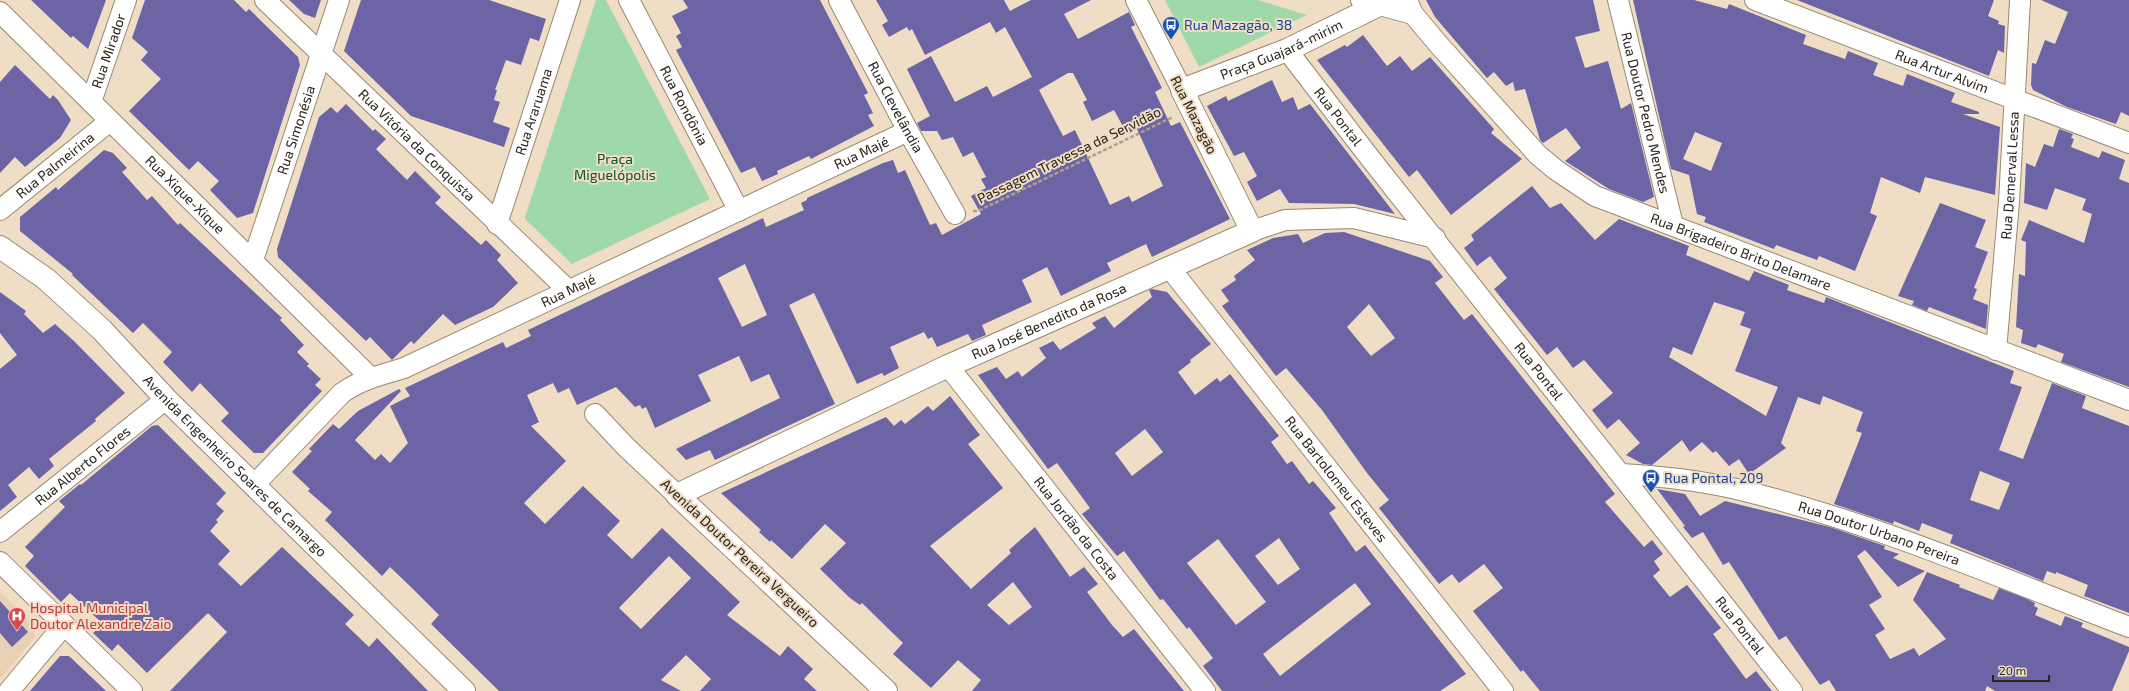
<svg xmlns="http://www.w3.org/2000/svg" width="2129" height="691" viewBox="0 0 2129 691" font-family="'Exo 2',sans-serif">
<rect width="100%" height="100%" fill="#efddc5"/>
<path fill="#e8d0b2" d="M0 592 34 626 35 637 0 679Z"/>
<g fill="#a0d9a9">
<path d="M596 0H606L710 199 572 264 525 219V217Z"/>
<path d="M1165 0H1258L1307 15 1199 67Z"/>
</g>
<g fill="#6c64a5" fill-rule="evenodd">
<path d="M31 0H106L88 49 73 36 71 38Z"/>
<path d="M145 0H234L246 12 249 9 298 57 300 65 253 213 237 218 210 190 219 181 198 161 189 170 129 111 161 79 141 60 148 52 132 38Z"/>
<path d="M289 0H321L315 18 304 14Z"/>
<path d="M361 0H489L546 19 539 41 530 38 521 65 506 60 495 90H497L494 100 500 102 493 122 510 128 504 147 411 116 344 51Z"/>
<path d="M683 0H820L868 93 864 95 873 113 868 115 874 126 811 159 809 156 777 171 778 174 762 181 755 167 741 173 676 50 682 47 676 36 681 33 672 16 688 8Z"/>
<path d="M876 0H1004L1010 11 1031 0H1091L1064 14 1078 39 1129 12 1135 25 1131 27 1162 88 1155 92 1171 126 1180 122 1230 219 1152 257 1146 244 1107 263 1111 271 1061 296 1047 267 1022 280 1032 302 982 325 986 335 972 341 968 334 937 347 932 337 928 339 924 332 890 347 899 368 884 376 882 373 857 384 814 293 789 305 835 404 715 460 710 450 686 460 676 449 780 398 769 374 751 382 739 356 698 375 711 401 655 428 646 407 642 409 640 405 635 407 616 387 577 405 569 388 558 393 553 383 527 395 539 422 531 426 566 461 524 503 545 524 583 486 620 521 607 535 632 559 662 528 740 602 727 615 780 656 788 646 813 669 804 679 817 691H700L711 679 686 655 661 680 681 691H499L431 624 439 615 413 589 390 567 382 576 325 520 332 512 308 491 310 489 292 472 312 451 309 449 333 424 339 429 358 411 399 389 401 391 355 440 375 460 381 454 390 463 408 443 390 406 410 396 405 388 503 342 506 348 531 336 528 330 763 218 766 227 804 210 801 203 807 200V198L883 163 893 160 898 173 905 170 930 225 936 223 942 235 981 214 971 196 986 188 981 179 986 177 973 152 963 157 953 137 942 140 937 131H921L917 123 930 116 907 69 931 56 955 102 987 86 993 97 1032 77 1005 27 996 33 990 22 925 55 912 29 909 31 907 27 889 37 882 25 888 21ZM1068 73H1073L1087 100 1083 102 1092 121 1114 110 1127 134 1137 129 1163 186 1132 202 1129 196 1110 205 1075 130 1063 136 1039 90ZM745 264 767 315 742 327 718 278ZM669 556 691 578 641 629 619 608Z"/>
<path d="M1426 0H1593L1600 31 1575 37 1585 68 1608 61 1621 109 1631 103 1654 197 1643 202 1609 189 1565 161 1581 148 1566 128 1543 143 1540 140 1525 89 1515 91 1513 82 1506 86 1494 72 1487 78 1435 17Z"/>
<path d="M1633 0H1694L1727 9 1729 4 1806 35 1803 44 1845 59 1848 51 1878 63 1873 75 1903 86 1907 74 1955 93 1951 102 1979 112V114H1963L2000 127 1995 195 1925 177 1920 193 1881 177 1870 213 1877 216 1855 271 1819 256 1817 260 1776 245 1774 249 1704 222 1706 217 1697 214 1689 175 1671 169ZM1695 132 1722 143 1711 171 1683 159Z"/>
<path d="M1797 0H1994L1988 16 1999 21 1998 24 2005 26 2004 53 1998 50 1989 76Z"/>
<path d="M2041 0H2129V116L2121 112 2116 124 2067 107 2033 90 2031 85 2032 63 2036 64 2045 40 2055 44 2068 12Z"/>
<path d="M1363 35 1387 66 1400 56 1412 71 1430 57 1494 129 1491 133 1522 159 1451 215 1417 170 1409 177 1317 60 1345 45 1347 47Z"/>
<path d="M15 65 50 99 53 95 58 100 71 120 60 138 25 167 15 157 0 173V82Z"/>
<path d="M1272 80 1282 102 1293 97 1298 110 1310 104 1395 214 1354 204 1289 203 1280 189 1257 201 1247 182 1257 176 1244 152 1234 156 1207 106 1226 96 1228 101Z"/>
<path d="M346 104 373 131 375 129 386 139 376 149 407 180 415 171 441 197 435 203 481 245 486 240 501 255 497 260 518 283 493 307 455 325 443 314 414 344 411 341 392 360 370 337 366 341 278 257 277 249 319 117 331 107 337 113Z"/>
<path d="M2059 129 2073 134 2071 138 2074 139 2071 147 2099 158 2102 151 2125 160 2119 179 2129 183V387L2061 362 2064 354 2038 344 2036 348 2021 343 2023 330 2016 327 2019 274 2025 276 2026 242 2021 240 2029 220 2084 243 2092 214 2082 210 2086 199 2055 188 2047 210 2024 203 2026 163 2035 167 2044 144 2053 147Z"/>
<path d="M104 150 113 153 127 168 122 172 147 200 152 196 178 225 180 223 282 318 280 320 304 345 297 352 309 364 307 366 321 379 315 385 322 391 263 453H254L221 421 229 413 200 383 192 392 163 362 172 352 143 323 133 333 72 275 73 274 20 231V217L56 187 58 190Z"/>
<path d="M1532 186 1550 208 1561 203 1595 240 1619 219 1689 246 1686 255 1749 281 1754 271 1789 285 1787 290 1824 303 1826 297 2014 371 2010 383 2022 387 1999 450 2023 459 2052 383 2086 396 2082 408 2129 426V613L2084 596 2088 585 2056 572V574L2047 571 2043 581 1950 543 1953 535 1922 523 1919 531 1894 521 1893 524 1834 504 1862 433 1856 431 1863 412 1823 396 1820 405 1798 397 1781 443 1786 448 1749 474 1739 459 1729 466 1716 451 1713 453 1702 442 1690 452 1682 440 1652 465 1643 464 1626 455 1640 443 1619 419 1607 429 1592 410 1613 393 1584 360 1573 368 1557 347 1547 355 1494 289 1507 278 1490 256 1477 266 1464 248 1474 240 1471 235ZM1714 302 1745 312 1740 325 1751 329 1735 371 1778 387 1766 416 1669 357 1673 347 1692 355ZM1980 471 2010 483 1999 510 1970 500Z"/>
<path d="M1940 203 1986 220 1975 247 1988 252 1974 288 1977 289 1973 299 1988 305 1986 329 1929 307 1927 311 1912 305 1914 301 1898 296Z"/>
<path d="M1344 232 1430 261 1443 277 1435 283 1464 320 1472 314 1615 494 1605 502 1644 547 1652 540 1663 554 1654 561 1660 570 1653 576 1670 597 1687 585 1721 628 1713 634 1746 679 1756 671 1772 691H1540L1523 670 1521 672 1473 611 1503 588 1484 564 1459 583 1452 574 1439 584 1379 508 1389 500 1367 473 1322 410 1286 368 1276 376 1222 306 1229 301 1221 290 1236 280 1234 276 1255 260 1247 250 1273 238 1298 234 1303 243 1325 233ZM1369 304 1395 338 1371 356 1347 327Z"/>
<path d="M1152 289 1167 292 1211 344 1190 360 1191 362 1178 372 1195 395 1217 378 1220 382 1230 374 1279 436 1271 442 1287 464 1292 461 1309 484 1313 481 1336 508 1329 513 1356 552 1365 545 1466 674 1440 691H1222L1203 666 1213 658 1189 627 1187 629 1163 599 1160 600 1124 551 1117 556 1082 514 1090 508 1057 463 1048 469 978 375 997 367 1006 379 1018 371 1022 377 1046 358 1039 348 1053 341 1060 350 1096 328 1092 323 1105 316 1114 328 1152 297 1149 290ZM1145 429 1163 452 1132 476 1115 453ZM1279 538 1300 569 1278 585 1255 556ZM1218 539 1266 602 1236 625 1187 563ZM1355 583 1371 604 1280 676 1263 654Z"/>
<path d="M0 292 26 311 24 314 43 333 55 324 75 342 125 393 95 419 96 421 49 459 54 466 39 479 29 467 8 485 17 497 0 511V369L17 355 0 333Z"/>
<path d="M950 396 980 435 968 444 1003 488 930 546 971 589 1011 553 1009 550 1035 527 1070 577 1084 567 1098 584 1087 592 1112 625 1123 637 1134 629 1184 691H972L981 680 958 660 931 688 893 654 903 643 862 603 860 605 850 598 820 569 846 543 825 524 792 559 771 540 770 542 759 532 761 530 721 493 886 417 894 426 901 420 905 424 928 406 933 411ZM1013 582 1032 607 1009 625 987 605Z"/>
<path d="M158 425 226 493 216 504 224 511 216 520 218 522 210 531 230 551 218 564 241 586 282 547 354 615 345 624 369 647 377 638 428 691H170L227 632 208 613 147 673 118 644 112 651 93 633 103 624 70 593 61 602 25 566 34 556 25 547 65 507 59 501 80 484 81 485 152 426Z"/>
<path d="M1657 489 1685 494 1700 516 1725 501 1830 527 1885 546 1884 549 1899 554 1893 558 1925 571 1898 587 1865 550 1857 556 1882 597 1869 605 1885 629 1875 635 1890 659 1914 648 1919 656 1946 639 1913 600 1927 572 1960 585 1959 587 1993 600 1999 588 2027 599 2035 603 2034 606 2038 608 2035 615 2061 626 2065 616 2083 623 2081 627 2129 647V651L2112 691H1995L1987 686 1985 691H1836L1829 680 1820 685 1786 636 1779 640 1729 562 1723 565 1703 532 1692 538 1683 527 1685 526Z"/>
<path d="M0 601 28 632 12 647 0 633Z"/>
<path d="M60 656H69L106 691H30Z"/>
</g>
<g fill="none" stroke-linecap="round" stroke-linejoin="round">
<defs>
<g id="minor">
<path id="s1" d="M265 0 569 291"/>
<path id="s2" d="M629 0 739 211"/>
<path id="s3" d="M839 0 908 131 955 214"/>
<path d="M1136 0 1182 90"/>
<path d="M1361 0 1413 14"/>
<path id="s4" d="M1407 0 1413 14 1439 45 1538 155 1556 170 1595 196 2129 400"/>
<path id="s5" d="M1618 0 1673 225"/>
<path id="s6" d="M1755 0 2129 143"/>
<path id="s7" d="M0 12 370 377"/>
<path id="s8" d="M1287 50 1370 158 1792 691"/>
<path id="s9" d="M91 102 126 0"/>
<path id="s10" d="M0 210 110 121"/>
<path id="s11" d="M497 224 570 0"/>
<path d="M1252 231 1285 220 1354 218 1435 238"/>
<path id="s12" d="M253 260 339 0"/>
<path id="s13" d="M1169 267 1503 691"/>
<path id="s14" d="M1996 350 2009 202 2020 0"/>
<path id="s15" d="M948 366 1205 691"/>
<path d="M595 414 626 447 677 495"/>
<path id="s16" d="M1621 474C1657 476 1696 480 1732 488 1868 520 1998 577 2129 627"/>
<path id="s17" d="M254 485 342 393C361 379 382 375 404 368L908 131"/>
<path id="s18" d="M0 532 166 399"/>
<path d="M0 562 132 691"/>
<path d="M9 691 64 625"/>
</g>
<g id="tertiary">
<path id="s19" d="M0 247 46 279 102 330 166 399 464 691"/>
<path id="s20" d="M886 691 677 495 948 366 1252 231 1182 90 1287 50 1389 0"/>
</g>
</defs>
<use href="#minor" stroke="#998872" stroke-width="22"/>
<use href="#tertiary" stroke="#998872" stroke-width="24"/>
<path stroke="#aea08d" stroke-width="2.5" stroke-dasharray="4 2" stroke-linecap="butt" d="M973 211H978L1173 117"/>
<use href="#minor" stroke="#fff" stroke-width="20"/>
<use href="#tertiary" stroke="#fff" stroke-width="22"/>
</g>
<defs>
<symbol id="bus-pin" viewBox="-11 -11 22 30"><path d="M0 17L-7.5 6A9.5 9.5 0 1 1 7.5 6Z" fill="#1a4fb4" stroke="#efddc5"/><path d="M-5-6H5V4H4V6H2V4H-2V6H-4V4H-5ZM-3.5-4V0h7V-4ZM-3.5 1.2v1.5H-2V1.2ZM2 1.2v1.5H3.5V1.2Z" fill="#fff"/></symbol>
<symbol id="hospital-pin" viewBox="-11 -11 22 30"><path d="M0 17L-7.5 6A9.5 9.5 0 1 1 7.5 6Z" fill="#e0444e" stroke="#efddc5"/><path d="M-5-5h3v3.5h4V-5h3V5h-3V1.5h-4V5h-3Z" fill="#fff"/></symbol>
</defs>
<g fill-rule="evenodd">
<use href="#bus-pin" x="1161" y="15" width="20" height="27"/>
<use href="#bus-pin" x="1641" y="468" width="20" height="27"/>
<use href="#hospital-pin" x="7" y="606" width="20" height="27"/>
</g>
<g text-anchor="middle" stroke-width="4" stroke-linejoin="round" paint-order="stroke">
<g font-size="14" fill="#164399" stroke="#efddc5" text-anchor="start">
<text x="1184" y="30">Rua Mazagão, 38</text>
<text x="1664" y="483">Rua Pontal, 209</text>
</g>
<g font-size="14" fill="#2a241b" stroke="#efddc5">
<text dy="5" stroke="none"><textPath href="#s20" startOffset="1184">Praça Guajará-mirim</textPath></text>
<text dy="5" stroke="none"><textPath href="#s9" startOffset="54">Rua Mirador</textPath></text>
<text dy="5" stroke="none"><textPath href="#s6" startOffset="200">Rua Artur Alvim</textPath></text>
<text dy="5" stroke="none"><textPath href="#s2" startOffset="119">Rua Rondônia</textPath></text>
<text dy="5" stroke="none"><textPath href="#s3" startOffset="121">Rua Clevelândia</textPath></text>
<text dy="5" stroke="none"><textPath href="#s11" startOffset="118">Rua Araruama</textPath></text>
<text dy="5" stroke="none"><textPath href="#s5" startOffset="116">Rua Doutor Pedro Mendes</textPath></text>
<text transform="translate(1194 115) rotate(63)" y="5">Rua Mazagão</text>
<text dy="5" stroke="none"><textPath href="#s8" startOffset="84">Rua Pontal</textPath></text>
<text dy="5" stroke="none"><textPath href="#s12" startOffset="137">Rua Simonésia</textPath></text>
<text dy="5" stroke="none"><textPath href="#s1" startOffset="210">Rua Vitória da Conquista</textPath></text>
<text dy="5" stroke="none"><textPath href="#s17" startOffset="700">Rua Majé</textPath></text>
<text transform="translate(1069 155) rotate(-26)" y="5">Passagem Travessa da Servidão</text>
<text dy="5" stroke="none"><textPath href="#s10" startOffset="71">Rua Palmeirina</textPath></text>
<text dy="5" stroke="none"><textPath href="#s14" startOffset="175">Rua Demerval Lessa</textPath></text>
<text dy="5" stroke="none"><textPath href="#s7" startOffset="260">Rua Xique-Xique</textPath></text>
<text dy="5" stroke="none"><textPath href="#s4" startOffset="430">Rua Brigadeiro Brito Delamare</textPath></text>
<text dy="5" stroke="none"><textPath href="#s17" startOffset="376">Rua Majé</textPath></text>
<text dy="5" stroke="none"><textPath href="#s20" startOffset="697">Rua José Benedito da Rosa</textPath></text>
<text dy="5" stroke="none"><textPath href="#s8" startOffset="408">Rua Pontal</textPath></text>
<text dy="5" stroke="none"><textPath href="#s18" startOffset="106">Rua Alberto Flores</textPath></text>
<text dy="5" stroke="none"><textPath href="#s19" startOffset="322">Avenida Engenheiro Soares de Camargo</textPath></text>
<text dy="5" stroke="none"><textPath href="#s13" startOffset="270">Rua Bartolomeu Esteves</textPath></text>
<text dy="5" stroke="none"><textPath href="#s15" startOffset="207">Rua Jordão da Costa</textPath></text>
<text dy="5" stroke="none"><textPath href="#s16" startOffset="266">Rua Doutor Urbano Pereira</textPath></text>
<text transform="translate(740 553) rotate(43)" y="5">Avenida Doutor Pereira Vergueiro</text>
<text dy="5" stroke="none"><textPath href="#s8" startOffset="732">Rua Pontal</textPath></text>
</g>
<g font-size="14" fill="#0b5323" stroke="#efddc5">
<text x="615" y="164">Praça<tspan x="615" dy="16">Miguelópolis</tspan></text>
</g>
<g font-size="14" fill="#be3a42" stroke="#efddc5" text-anchor="start">
<text x="30" y="613">Hospital Municipal<tspan x="30" dy="16">Doutor Alexandre Zaio</tspan></text>
</g>
</g>
<path d="M1993 675v6h56v-6" fill="none" stroke="#2a241b" stroke-width="2"/>
<text x="1999" y="675" font-size="12" fill="#2a241b" stroke="#efddc5" stroke-width="3" paint-order="stroke">20 m</text>
</svg>
